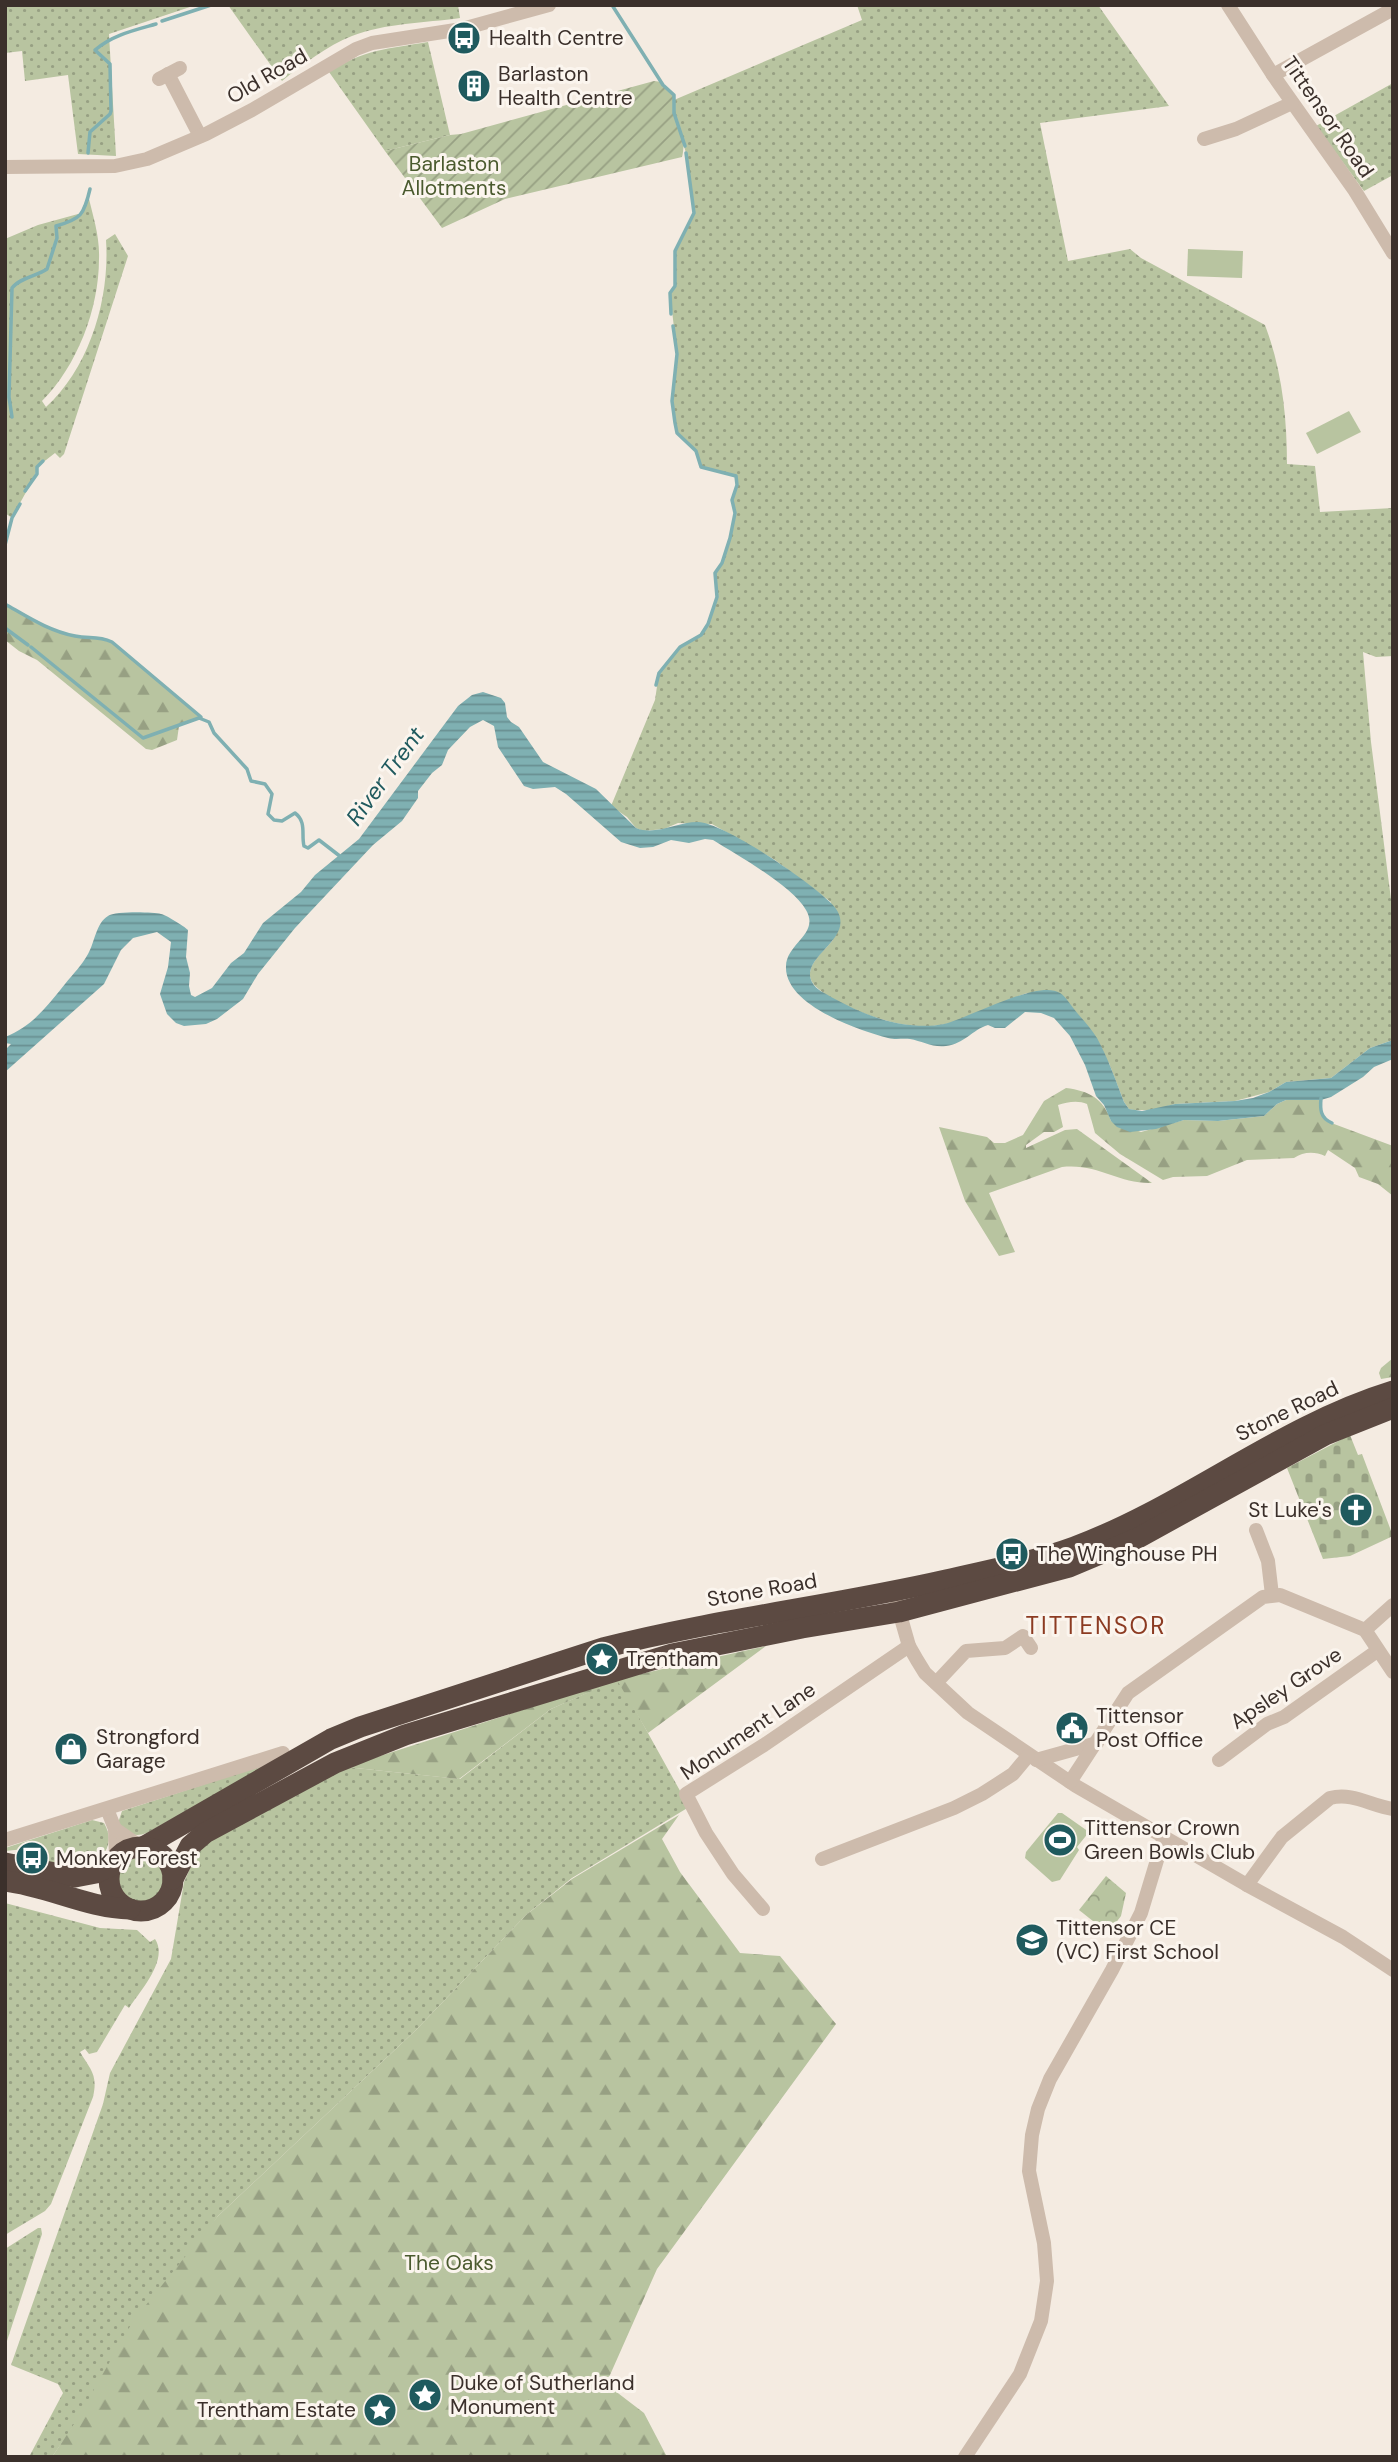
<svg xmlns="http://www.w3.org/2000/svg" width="1398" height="2462" viewBox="0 0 1398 2462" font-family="'DM Sans',sans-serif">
<defs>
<pattern id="grass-dots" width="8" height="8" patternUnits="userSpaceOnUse" patternTransform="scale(1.75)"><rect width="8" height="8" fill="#b8c4a0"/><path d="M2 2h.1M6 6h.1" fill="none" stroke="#97a083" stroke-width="1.8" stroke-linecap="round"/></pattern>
<pattern id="forest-firs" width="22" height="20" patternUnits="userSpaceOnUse" patternTransform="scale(1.75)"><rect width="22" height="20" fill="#b8c4a0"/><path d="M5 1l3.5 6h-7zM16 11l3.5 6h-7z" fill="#97a083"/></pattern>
<pattern id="cemetery-stones" width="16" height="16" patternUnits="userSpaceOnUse" patternTransform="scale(1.75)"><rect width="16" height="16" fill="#b8c4a0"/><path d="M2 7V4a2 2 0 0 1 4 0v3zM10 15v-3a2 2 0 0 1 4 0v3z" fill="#97a083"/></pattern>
<pattern id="park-crowns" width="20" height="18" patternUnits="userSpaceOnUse" patternTransform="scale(1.75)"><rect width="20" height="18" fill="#b8c4a0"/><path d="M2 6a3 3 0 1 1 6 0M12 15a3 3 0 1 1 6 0" fill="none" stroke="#97a083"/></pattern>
<pattern id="garden-furrows" width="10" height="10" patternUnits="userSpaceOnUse" patternTransform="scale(1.75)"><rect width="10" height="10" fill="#b8c4a0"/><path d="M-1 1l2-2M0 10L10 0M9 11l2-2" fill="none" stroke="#97a083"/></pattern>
<pattern id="water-rules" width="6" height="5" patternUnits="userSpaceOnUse" patternTransform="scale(1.75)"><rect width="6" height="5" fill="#7fb0b2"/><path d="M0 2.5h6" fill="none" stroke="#699091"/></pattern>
</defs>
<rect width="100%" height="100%" fill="#f4ebe1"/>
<g fill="url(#grass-dots)">
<path d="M5 5H196L109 34 116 156 78 154 68 75 25 81 22 51 5 53Z"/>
<path d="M228 5H458L460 18C425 23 385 23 352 36 327 46 303 64 282 81Z"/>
<path d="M857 5H1098L1169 106 1040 123 1068 261 1130 249 1141 258 1265 325C1282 370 1287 417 1287 464L1315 466 1320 512 1393 508V656L1376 657 1363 652 1371 742 1393 915V1040L1370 1048 1331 1078 1286 1082 1269 1092 1235 1101 1175 1104 1154 1110H1134L1129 1109 1124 1102 1109 1063 1027 993C998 1003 970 1020 940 1025 921 1028 900 1025 881 1019 866 1015 811 994 810 976 809 962 825 950 833 940L831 902 775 860 712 824 678 823 664 829 643 831 636 828 627 817 611 806 655 700 659 673 680 647 701 635 708 624 717 597 715 573 722 563 730 538 735 513 732 500 737 485 736 476 701 467 696 451 677 433 675 423 672 401 677 354 670 293 675 286V251L694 213 686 153 674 113V100L862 20Z"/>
<path d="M428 42 450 135 385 151 329 72C365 49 387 49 428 42Z"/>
<path d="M1393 83V175L1364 191 1316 126Z"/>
<path d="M88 195C93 216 100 237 99 259 99 309 77 366 42 401L46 407C90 367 110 298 106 240L115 234 128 256 64 454 60 458 55 453 37 467C37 476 17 507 12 518L5 513V239L38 225 78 214 79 217Z"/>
<path d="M618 1679 689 1807 572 1878 526 1915 416 2030 218 2216 52 2457H29L63 2393 58 2384 11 2365 103 2104 110 2073 171 1959 184 1882 200 1846 346 1767 460 1779 551 1709Z"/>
<path d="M273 1762 147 1833C133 1838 128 1833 118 1823L122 1811Z"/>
<path d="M92 1820 104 1823C119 1849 96 1868 70 1868 61 1868 48 1862 39 1858L36 1853 25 1849 5 1851V1848Z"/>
<circle cx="141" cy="1880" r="23"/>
<path d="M5 1903 100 1928 137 1930 150 1942 155 1939C169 1960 140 1991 129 2008L125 2005 97 2052 89 2054 85 2049 80 2052C91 2070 98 2075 93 2097L51 2204 45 2211 5 2235Z"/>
<path d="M38 2228H41L42 2234 5 2347V2249Z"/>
</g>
<g fill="url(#forest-firs)">
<path d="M5 604C28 617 49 631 75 636 90 639 97 635 112 642L201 717 179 726 177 740 152 750 146 749 37 660 19 651 5 640Z"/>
<path d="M1066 1088C1089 1091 1103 1098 1111 1121L1141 1132 1184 1120 1218 1121 1264 1116 1277 1104 1286 1100H1321L1322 1115 1326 1121 1393 1146V1196L1378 1184 1359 1177 1355 1168 1328 1150 1325 1156C1314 1151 1303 1152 1294 1158L1247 1160 1207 1176 1173 1177 1163 1180 1120 1154 1095 1133 1087 1104C1078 1100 1067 1102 1058 1105L1063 1127 1054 1132H1044L1026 1145V1148L1065 1130 1077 1129 1152 1183C1118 1184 1098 1163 1062 1167L989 1193 1015 1252 999 1256 965 1201 939 1127 987 1137 994 1143H1005L1023 1135 1044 1101Z"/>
<path d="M1393 1358V1377L1381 1379 1379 1373 1381 1368Z"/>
<path d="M766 1646 648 1733 617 1680 551 1709 459 1779 346 1767 618 1679Z"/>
<path d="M679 1815 662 1839 680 1872 740 1953 780 1956 836 2024 657 2269 606 2384 644 2413 667 2457H52L76 2421 133 2321 218 2216 416 2030 526 1915 572 1879Z"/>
</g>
<path fill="url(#cemetery-stones)" d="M1350 1435 1358 1455 1362 1454 1393 1536 1350 1556 1323 1559 1287 1468Z"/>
<path fill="url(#park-crowns)" d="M1106 1876 1126 1893 1121 1916 1108 1933 1079 1910Z"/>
<path fill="url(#garden-furrows)" d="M654 81 662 82 663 86 674 95C672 117 688 135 682 157L505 199 442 228 385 151 450 135 461 134Z"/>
<g fill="#b8c4a0">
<path d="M1188 249 1243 251 1242 278 1187 276Z"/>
<path d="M1349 411 1361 432 1317 454 1306 433Z"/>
<path d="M1058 1813H1062L1089 1832 1077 1847 1079 1850 1060 1880 1052 1882 1025 1858 1026 1852Z"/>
</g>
<path fill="url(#water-rules)" d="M483 692 501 698 505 703 507 717 511 722 519 727 543 762 596 789 636 828C656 836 676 822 698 822 725 823 812 883 832 904 863 937 798 955 812 982 816 990 825 993 833 998 848 1006 864 1014 881 1019 900 1025 924 1028 944 1024 970 1018 1038 979 1060 993 1065 996 1070 1004 1074 1009 1081 1018 1091 1028 1097 1038 1108 1058 1116 1081 1124 1102L1129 1109 1142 1111 1175 1104 1235 1101 1253 1098 1269 1092 1286 1082 1331 1078 1370 1048 1393 1040V1059L1374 1067 1363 1077 1331 1097 1321 1100H1286L1277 1104 1264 1116 1218 1121 1184 1120 1156 1129 1130 1132 1117 1127 1111 1121 1104 1105 1096 1096 1085 1065 1070 1036 1054 1018 1041 1013 1025 1012 1005 1028H995L988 1025C972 1030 964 1044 946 1046 933 1048 922 1041 910 1039 903 1038 896 1040 888 1038 858 1030 784 1005 786 966 787 943 820 934 806 910 793 886 737 855 713 840L705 839 689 843 671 840 653 847 640 848 621 842 566 794 555 787 533 789 524 786 498 747 494 726 483 720 470 727 448 750 442 765 432 773 418 791V798L402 821 373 845 295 928 258 974 243 999 217 1019 206 1024 184 1026 176 1023 167 1014 160 994 168 967 171 942 157 932 133 938 121 950 104 984 5 1072V1050L11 1044 5 1043V1037C33 1026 47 1006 65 984 73 974 82 965 88 954 95 942 96 923 108 916 115 911 153 912 161 914 166 915 184 926 188 930L186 957 190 973 189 986 191 995 195 997 212 988 231 963 244 953 263 923 301 892 315 875 359 839 458 706 472 695Z"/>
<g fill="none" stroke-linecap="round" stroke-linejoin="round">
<g stroke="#7fb0b2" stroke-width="3.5">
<path d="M612 5 663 85 674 95V113L685 146"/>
<path d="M162 21 211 5"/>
<path d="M88 153 90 132 110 114 111 111 110 64 95 50C112 35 135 30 156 24"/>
<path d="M671 314 670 293 675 286V251L694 213 686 153"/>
<path d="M12 417 9 397 12 288C19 278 37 276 47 269L57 238 56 226C81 219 84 215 90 189"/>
<path d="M25 491 37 474V467L43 461"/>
<path d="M5 545 12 518 20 504"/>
<path d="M5 604C28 617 49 631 75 636 90 639 97 635 112 642L201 717"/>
<path d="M5 628 28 645"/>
<path d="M31 647 143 738 199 718 209 722 214 733 247 769 251 781 265 784 272 794 268 814 274 820 282 821 295 813C307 822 301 835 304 846L308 848 319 840 341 857"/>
<path d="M656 685 659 673 680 647 701 635 708 624 717 597 715 573 722 563 730 538 735 513 732 500 737 485 736 476 701 467 696 451 677 433 675 423 672 401 677 354 673 326"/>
<path d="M1321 1098C1320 1109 1320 1118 1332 1123"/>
</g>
<g stroke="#cdbbac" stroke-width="14">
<path d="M1228 5 1273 75 1355 191 1393 253"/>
<path d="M168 74 200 136"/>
<path d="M1273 75 1393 9"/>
<path d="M159 79 180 68"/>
<path d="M1204 139 1236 129 1292 103"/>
<path d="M5 167 115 166 147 159 206 134 252 110 356 49 372 43 462 29 549 5"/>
<path d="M1256 1530 1268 1561 1272 1595"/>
<path d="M897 1604 909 1646 917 1660 925 1673 968 1713 1076 1786 1247 1885 1343 1937 1393 1970"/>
<path d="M1365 1630 1393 1605"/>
<path d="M936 1683 966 1651 1005 1648 1023 1636 1031 1648"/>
<path d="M1036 1760 1097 1743"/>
<path d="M1219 1760 1267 1724 1284 1717 1377 1651"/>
<path d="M1070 1782 1128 1693 1263 1597 1280 1595 1365 1630 1393 1672"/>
<path d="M107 1809 115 1829 116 1858"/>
<path d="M115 1829 141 1847"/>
<path d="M5 1840 283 1753"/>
<path d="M822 1859 954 1808 982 1794 1013 1774 1028 1756"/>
<path d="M1247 1885 1282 1837 1330 1798C1353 1792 1371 1806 1393 1809"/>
<path d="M763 1909 733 1874 706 1833 686 1794 764 1745 909 1646"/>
<path d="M965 2457 1020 2374 1041 2321 1047 2281 1044 2243 1029 2171 1032 2135 1038 2109 1050 2079 1112 1970 1141 1913 1164 1837"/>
</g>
<g stroke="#5c4a42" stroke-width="21">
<path d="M143 1847 331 1739 360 1727 603 1648C716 1619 832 1606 946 1580 988 1570 1033 1562 1074 1547 1185 1506 1279 1426 1393 1391"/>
<circle cx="141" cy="1879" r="32"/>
<path d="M5 1863 75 1877 96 1873 111 1866"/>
<path d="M173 1879 190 1846 205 1833 335 1763 405 1735 672 1654 802 1628 899 1612 1069 1567 1138 1538 1325 1435 1393 1408"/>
<path d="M5 1881C48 1886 87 1908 130 1909"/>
</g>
</g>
<defs>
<symbol id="bus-disc" viewBox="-11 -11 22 22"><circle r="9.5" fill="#1f5a5e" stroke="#fbf5ee"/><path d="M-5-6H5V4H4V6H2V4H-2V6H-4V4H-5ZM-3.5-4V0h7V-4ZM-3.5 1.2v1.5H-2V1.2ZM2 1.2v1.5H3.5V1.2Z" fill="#fff"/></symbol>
<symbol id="building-disc" viewBox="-11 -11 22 22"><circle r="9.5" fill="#1f5a5e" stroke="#fbf5ee"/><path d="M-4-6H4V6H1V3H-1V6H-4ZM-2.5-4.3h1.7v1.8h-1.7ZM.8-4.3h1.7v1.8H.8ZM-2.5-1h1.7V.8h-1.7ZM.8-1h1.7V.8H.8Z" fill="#fff"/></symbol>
<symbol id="church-disc" viewBox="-11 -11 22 22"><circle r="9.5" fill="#1f5a5e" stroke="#fbf5ee"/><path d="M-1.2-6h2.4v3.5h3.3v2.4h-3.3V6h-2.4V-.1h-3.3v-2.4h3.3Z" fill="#fff"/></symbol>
<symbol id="sight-disc" viewBox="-11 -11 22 22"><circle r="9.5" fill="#1f5a5e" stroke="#fbf5ee"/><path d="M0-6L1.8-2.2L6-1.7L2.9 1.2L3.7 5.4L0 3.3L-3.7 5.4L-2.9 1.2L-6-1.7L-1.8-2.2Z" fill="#fff"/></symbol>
<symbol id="civic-disc" viewBox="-11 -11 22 22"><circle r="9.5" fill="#1f5a5e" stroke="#fbf5ee"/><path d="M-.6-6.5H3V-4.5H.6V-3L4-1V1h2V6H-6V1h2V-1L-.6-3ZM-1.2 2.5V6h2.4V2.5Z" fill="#fff"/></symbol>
<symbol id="shop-disc" viewBox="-11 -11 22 22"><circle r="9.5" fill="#1f5a5e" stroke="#fbf5ee"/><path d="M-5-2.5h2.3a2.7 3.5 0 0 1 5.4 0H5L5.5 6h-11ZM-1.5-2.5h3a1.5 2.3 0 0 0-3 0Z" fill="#fff"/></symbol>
<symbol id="stadium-disc" viewBox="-11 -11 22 22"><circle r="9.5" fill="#1f5a5e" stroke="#fbf5ee"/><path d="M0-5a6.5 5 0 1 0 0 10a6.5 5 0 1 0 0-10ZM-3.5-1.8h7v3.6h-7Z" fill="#fff"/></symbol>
<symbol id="school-disc" viewBox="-11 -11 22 22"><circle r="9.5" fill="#1f5a5e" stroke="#fbf5ee"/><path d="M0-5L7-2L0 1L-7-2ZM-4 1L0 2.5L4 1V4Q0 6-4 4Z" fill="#fff"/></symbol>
</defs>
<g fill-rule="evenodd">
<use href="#bus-disc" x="445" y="19" width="38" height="38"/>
<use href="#building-disc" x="455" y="67" width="38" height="38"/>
<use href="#church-disc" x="1337" y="1491" width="38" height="38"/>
<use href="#bus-disc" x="993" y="1535" width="38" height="38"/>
<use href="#sight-disc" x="583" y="1640" width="38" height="38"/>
<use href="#civic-disc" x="1053" y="1709" width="38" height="38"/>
<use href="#shop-disc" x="52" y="1730" width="38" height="38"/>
<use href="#stadium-disc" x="1041" y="1821" width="38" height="38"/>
<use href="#bus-disc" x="13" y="1839" width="38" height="38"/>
<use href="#school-disc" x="1013" y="1921" width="38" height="38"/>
<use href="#sight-disc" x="406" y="2376" width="38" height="38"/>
<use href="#sight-disc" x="361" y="2391" width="38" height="38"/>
</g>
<g text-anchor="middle" stroke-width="6" stroke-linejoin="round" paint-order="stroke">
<g font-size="21" fill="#3b302b" stroke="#fbf5ee" text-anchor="start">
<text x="489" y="45">Health Centre</text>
<text x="498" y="81">Barlaston<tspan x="498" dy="24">Health Centre</tspan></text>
<text x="1332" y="1517" text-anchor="end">St Luke's</text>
<text x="1036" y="1561">The Winghouse PH</text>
<text x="626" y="1666">Trentham</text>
<text x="1096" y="1723">Tittensor<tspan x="1096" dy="24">Post Office</tspan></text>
<text x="96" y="1744">Strongford<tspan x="96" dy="24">Garage</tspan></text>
<text x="1084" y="1835">Tittensor Crown<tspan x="1084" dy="24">Green Bowls Club</tspan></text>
<text x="56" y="1865">Monkey Forest</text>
<text x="1056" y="1935">Tittensor CE<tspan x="1056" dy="24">(VC) First School</tspan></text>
<text x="450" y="2390">Duke of Sutherland<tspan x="450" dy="24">Monument</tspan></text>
<text x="356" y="2417" text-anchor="end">Trentham Estate</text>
</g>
<g font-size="21" fill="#3b302b" stroke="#fbf5ee">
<text transform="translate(267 76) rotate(-30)" y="7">Old Road</text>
<text transform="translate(1328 117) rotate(55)" y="7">Tittensor Road</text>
<text transform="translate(1287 1411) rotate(-26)" y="7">Stone Road</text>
<text transform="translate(762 1590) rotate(-10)" y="7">Stone Road</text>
<text transform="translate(1286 1688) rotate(-34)" y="7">Apsley Grove</text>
<text transform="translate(748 1731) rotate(-34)" y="7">Monument Lane</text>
</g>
<g font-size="21" fill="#4a5a2e" stroke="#fbf5ee">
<text x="454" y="171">Barlaston<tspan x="454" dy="24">Allotments</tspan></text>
<text x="449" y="2270">The Oaks</text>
</g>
<g font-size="23" font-style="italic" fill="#1f5a5e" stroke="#fbf5ee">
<text transform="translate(385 776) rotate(-54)" y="8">River Trent</text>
</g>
<g font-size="24" letter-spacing="2" fill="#8c3b22" stroke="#fbf5ee">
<text x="1096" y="1634">TITTENSOR</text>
</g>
</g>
<rect width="1398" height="2462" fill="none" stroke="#3b302b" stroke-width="14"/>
</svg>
